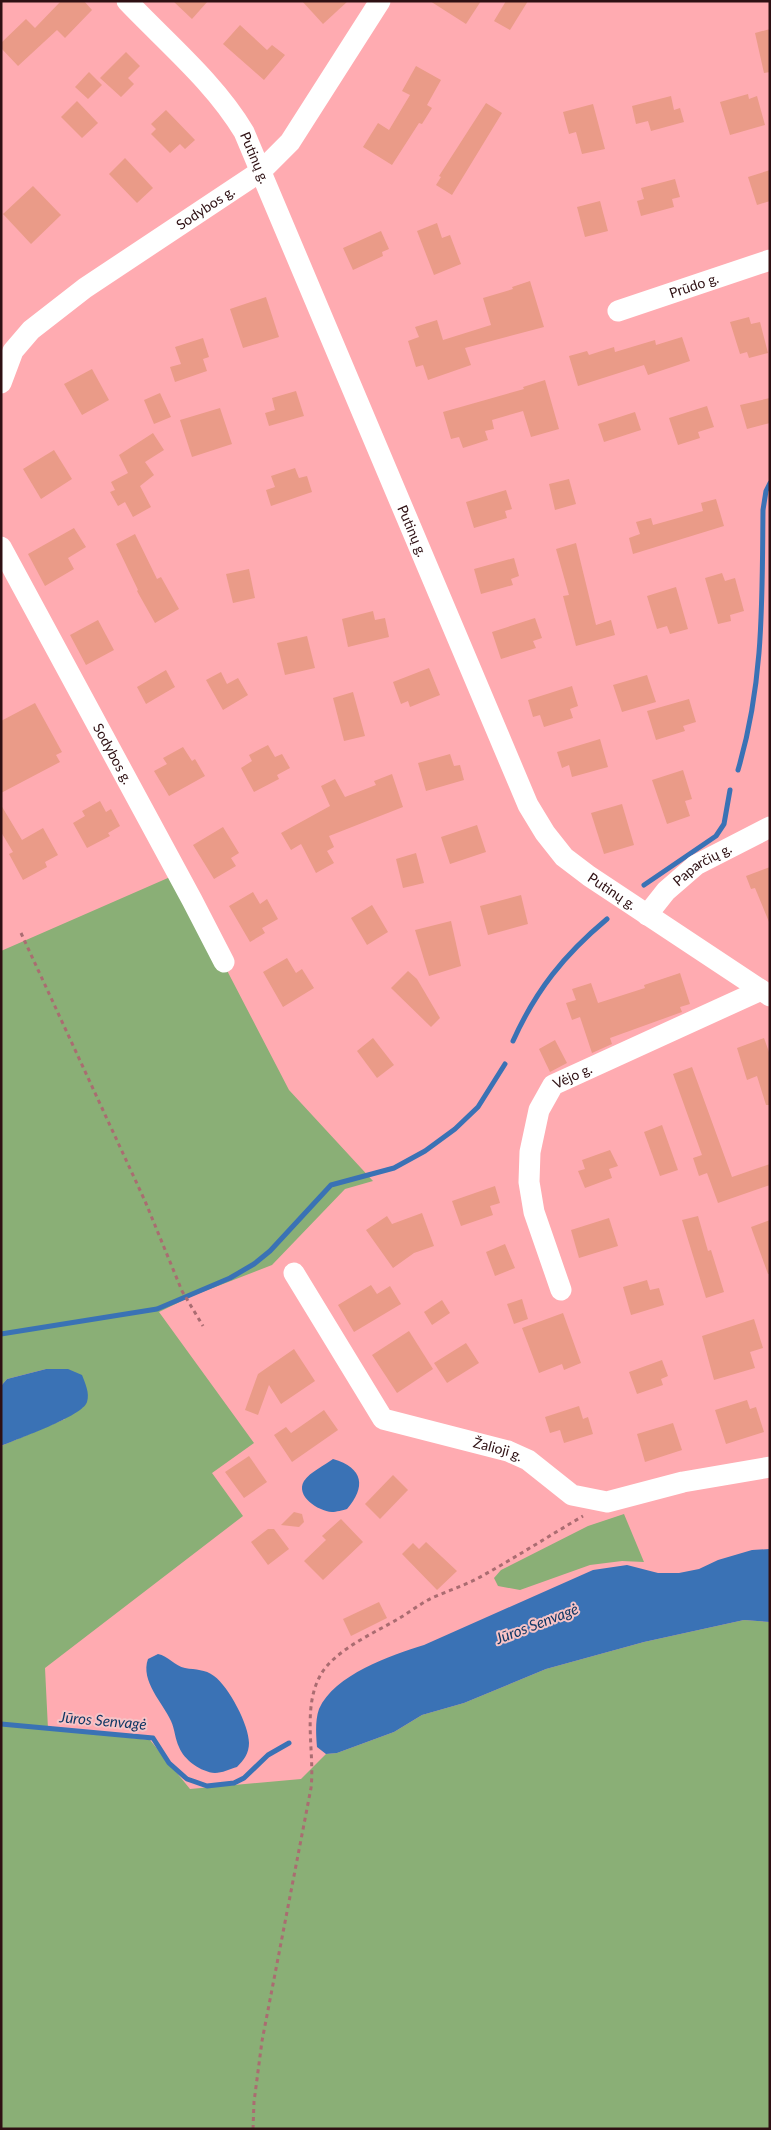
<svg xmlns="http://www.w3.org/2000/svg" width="771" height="2130" viewBox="0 0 771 2130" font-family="Lato,sans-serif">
<rect width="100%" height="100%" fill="#ffabb1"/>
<g fill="#8aaf76">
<path d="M177 874 289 1090 373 1181 345 1189 272 1265 192 1296 159 1312 254 1443 212 1473 243 1516 45 1668 48 1729 150 1740 190 1789 301 1779 326 1754 337 1753 394 1732 422 1715 464 1703 546 1669 644 1642 744 1620 770 1622V2129H1V1446L65 1419 46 1369 7 1379 1 1386V951Z"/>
<path d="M624 1514 644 1562 622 1561 590 1565 520 1590 498 1586 494 1578 501 1570 588 1526Z"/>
</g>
<g fill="#3a72b5">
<path d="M46 1369H68L82 1375C85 1383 90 1393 87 1402 83 1416 17 1439 1 1446V1386L7 1379Z"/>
<path d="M333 1459C364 1468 366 1487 347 1509 343 1510 336 1512 332 1512 318 1511 295 1496 304 1481 310 1472 325 1465 333 1459Z"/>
<path d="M770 1549V1622L744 1620 644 1642 546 1669 464 1703 422 1715 394 1732 337 1753 326 1754 317 1747C316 1735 315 1720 319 1709 334 1675 391 1655 424 1645L593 1570 627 1565 658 1573H679L699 1569 718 1560 752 1550Z"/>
<path d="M158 1654C168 1656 175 1666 185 1668 196 1670 205 1669 214 1676 229 1687 249 1725 249 1743 249 1753 244 1760 237 1767 230 1769 222 1773 215 1773 201 1772 184 1760 179 1747 175 1739 175 1730 171 1721 163 1703 140 1681 148 1659Z"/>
</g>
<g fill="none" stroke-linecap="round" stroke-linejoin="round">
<g stroke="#3a72b5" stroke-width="5">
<path d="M738 770C764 682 762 600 763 510L766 491 770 483"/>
<path d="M644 885 716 836 724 824 730 790"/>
<path d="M513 1041C536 990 564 955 607 919"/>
<path d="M1 1334 157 1309 230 1278 254 1264 270 1251 331 1185 394 1168 425 1151 455 1129 478 1107 505 1064"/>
<path d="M1 1724 153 1738 169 1763 187 1779 207 1786 234 1783 244 1778 268 1755 289 1743"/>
</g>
</g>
<g fill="#ea9b88">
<path d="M61 1H84L92 10 65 38 57 30 18 66 1 48V43L26 19 35 28Z"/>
<path d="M173 1H208L192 19Z"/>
<path d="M302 1H348L323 24Z"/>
<path d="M430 1H481L466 24Z"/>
<path d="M506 1H528L510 30 494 21Z"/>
<path d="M240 25 267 50 272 45 285 55 264 80 223 44Z"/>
<path d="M770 29V72L764 73 755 33Z"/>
<path d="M126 52 140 66 128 78 134 84 121 97 100 78Z"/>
<path d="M416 66 441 80 427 105 432 108 422 124 419 123 392 165 363 147 378 123 389 130 410 95 402 91Z"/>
<path d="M89 72 102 85 88 99 75 87Z"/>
<path d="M748 94 749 99 757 96 765 125 730 135 720 102Z"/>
<path d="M671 96 674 110 680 108 684 122 651 131 648 121 636 124 632 106Z"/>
<path d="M77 101 98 123 82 138 61 117Z"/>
<path d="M486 103 502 113 452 195 436 185 441 177 439 176Z"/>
<path d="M593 104 605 149 582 154 576 132 569 134 563 112Z"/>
<path d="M166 110 195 140 185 149 180 144 170 153 151 134 156 129 151 124Z"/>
<path d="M125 158 153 188 137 203 109 174Z"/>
<path d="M770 170V201L757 205 748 177Z"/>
<path d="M675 179 680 197 672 199 674 207 641 216 637 201 644 199 641 188Z"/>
<path d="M33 186 61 215 31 244 3 214Z"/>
<path d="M600 201 608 231 585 237 577 207Z"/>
<path d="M437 223 442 238 450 235 461 264 434 275 417 231Z"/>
<path d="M381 231 389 249 382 252 383 256 353 270 343 248Z"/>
<path d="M530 281 544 327 465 348 471 365 428 380 423 365 416 367 408 341 419 337 415 327 437 320 443 340 491 325 483 298 513 289 512 287Z"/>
<path d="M266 297 279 337 243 348 230 309Z"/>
<path d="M749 317 751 324 760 322 768 353 749 358 747 352 740 354 730 322Z"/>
<path d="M682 337 690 361 648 375 644 365 578 386 569 356 587 351 589 355 614 347 615 352 655 340 656 345Z"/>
<path d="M203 338 209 357 203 359 207 371 175 382 170 367 181 364 175 347Z"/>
<path d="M92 369 109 400 82 415 64 384Z"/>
<path d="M545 380 559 429 531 437 523 411 492 420 494 429 485 431 488 440 463 448 459 437 451 439 443 412 524 389 523 387Z"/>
<path d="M296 391 304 416 269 426 265 413 275 410 272 398Z"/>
<path d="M160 393 171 417 154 424 144 400Z"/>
<path d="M770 398V423L747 429 740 405Z"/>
<path d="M707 406 714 427 698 432 700 438 678 445 669 418Z"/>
<path d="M220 408 232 444 192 457 180 420Z"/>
<path d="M635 412 641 430 604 442 598 424Z"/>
<path d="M153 433 164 450 145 462 154 475 140 486 151 507 133 517 125 502 118 506 110 492 115 490 111 482 128 473 119 455Z"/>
<path d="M54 450 72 479 41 499 23 469Z"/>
<path d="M295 468 299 478 307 476 312 492 271 506 266 490 275 487 271 476Z"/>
<path d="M569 479 576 504 555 510 549 484Z"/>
<path d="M506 490 512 509 505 511 507 518 474 528 466 502Z"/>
<path d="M716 499 724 526 633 554 629 538 640 534 636 522 651 518 653 525 703 511 701 503Z"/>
<path d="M74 528 86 547 68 558 74 569 45 586 28 554Z"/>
<path d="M135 534 157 579 161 577 179 609 155 623 137 591 138 590 116 544Z"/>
<path d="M576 543 596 625 611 620 615 635 576 646 563 596 569 595 556 549Z"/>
<path d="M514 558 519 576 511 579 513 585 481 594 474 569Z"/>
<path d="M249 569 255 598 233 603 226 574Z"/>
<path d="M722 573 725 581 735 578 744 611 730 615 731 621 718 624 705 578Z"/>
<path d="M676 587 688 629 670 634 667 626 657 629 647 596Z"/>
<path d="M373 611 375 620 385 618 389 637 348 647 342 619Z"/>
<path d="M535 618 542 638 533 641 536 648 501 659 492 632Z"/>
<path d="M98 620 114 650 86 665 70 635Z"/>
<path d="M307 636 315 668 285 675 277 643Z"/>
<path d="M429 668 440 695 410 707 408 701 401 704 393 682Z"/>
<path d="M166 670 175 687 146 704 137 687Z"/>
<path d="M221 672 227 684 238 678 248 695 223 710 206 680Z"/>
<path d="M647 675 656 702 622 712 613 685Z"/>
<path d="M572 686 578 706 570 709 573 718 544 727 540 715 533 717 528 700Z"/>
<path d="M353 692 365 736 344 741 333 698Z"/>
<path d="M689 699 696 722 683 726 685 731 656 740 647 711Z"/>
<path d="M35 703 62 752 56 755 60 762 1 793V721Z"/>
<path d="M600 739 608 767 572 777 569 765 562 768 557 752Z"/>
<path d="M268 745 275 757 282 754 290 768 277 775 279 779 254 792 241 768 252 761 249 755Z"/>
<path d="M183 747 192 761 195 759 205 776 169 796 154 771 167 764 163 758Z"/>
<path d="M450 754 454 766 460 765 464 780 426 791 418 763Z"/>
<path d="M683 770 692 799 685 801 690 816 667 824 652 780Z"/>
<path d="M392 774 403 807 329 836 334 847 327 851 334 863 316 873 301 844 291 850 281 833 330 806 321 786 335 779 345 797 376 785 374 781Z"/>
<path d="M100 801 106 812 111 809 120 826 108 833 110 836 87 848 73 823 85 816 82 811Z"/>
<path d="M622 804 634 845 604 854 591 813Z"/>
<path d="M1 805 22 840 43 828 58 855 45 862 47 867 23 880 9 854 13 852 1 832Z"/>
<path d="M477 825 486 852 450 864 441 837Z"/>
<path d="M223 827 239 853 231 858 236 866 214 879 193 845Z"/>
<path d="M416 853 424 883 403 888 396 859Z"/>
<path d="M770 867V922H769L755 888 751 889 746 876Z"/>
<path d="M253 892 260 904 267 899 278 919 262 928 265 933 250 942 229 906Z"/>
<path d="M521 895 528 924 488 935 480 906Z"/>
<path d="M372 905 388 932 367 945 351 918Z"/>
<path d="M451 921 461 966 429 976 415 930Z"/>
<path d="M287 958 296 973 302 969 314 988 283 1007 263 972Z"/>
<path d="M408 971 417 979 440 1018 431 1027 391 988Z"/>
<path d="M680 973 690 1004 680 1007 682 1012 610 1038 612 1044 592 1053 580 1017 572 1020 566 1003 576 1000 572 989 591 983 598 1003 645 988 644 985Z"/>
<path d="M373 1038 394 1065 377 1078 357 1051Z"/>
<path d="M764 1038 770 1055V1105H766L757 1076 747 1080 737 1048Z"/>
<path d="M555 1040 567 1063 550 1072 539 1049Z"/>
<path d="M692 1067 732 1177 770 1164V1185L718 1203 707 1173 699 1176 693 1158 702 1155 673 1074Z"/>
<path d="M662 1125 678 1170 660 1176 644 1132Z"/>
<path d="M610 1150 618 1166 609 1169 612 1178 585 1188 578 1171 585 1169 582 1160Z"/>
<path d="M495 1186 500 1203 490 1206 493 1215 461 1226 452 1201Z"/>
<path d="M422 1213 434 1246 414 1253 393 1268 366 1230 387 1216 392 1224Z"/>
<path d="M698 1216 708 1251 711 1250 724 1292 706 1298 682 1220Z"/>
<path d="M609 1218 618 1246 579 1258 571 1230Z"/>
<path d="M770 1220V1274H768L751 1227Z"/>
<path d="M505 1244 515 1268 495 1276 486 1252Z"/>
<path d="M647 1280 650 1290 659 1288 664 1305 631 1315 623 1287Z"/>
<path d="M371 1285 377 1294 390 1286 401 1304 354 1332 338 1305Z"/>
<path d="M522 1299 528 1319 514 1324 507 1304Z"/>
<path d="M442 1300 450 1313 432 1325 424 1312Z"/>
<path d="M563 1313 581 1363 564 1370 562 1364 539 1373 522 1328Z"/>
<path d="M754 1319 763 1348 750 1352 755 1368 714 1380 702 1336Z"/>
<path d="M409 1331 433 1369 397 1393 372 1355Z"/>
<path d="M466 1343 479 1363 447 1383 434 1363Z"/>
<path d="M294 1349 315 1381 281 1404 269 1385 258 1415 245 1410 258 1374Z"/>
<path d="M662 1360 668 1376 661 1379 663 1385 637 1394 629 1372Z"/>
<path d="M747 1400 750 1409 756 1407 764 1432 726 1444 715 1410Z"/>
<path d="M579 1406 583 1419 588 1417 593 1434 564 1443 560 1430 550 1433 545 1417Z"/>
<path d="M324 1410 338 1430 292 1462 274 1435 286 1427 291 1433Z"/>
<path d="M673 1423 682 1450 645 1462 637 1434Z"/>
<path d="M249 1456 267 1482 244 1498 225 1472Z"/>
<path d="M393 1475 408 1490 380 1519 365 1504Z"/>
<path d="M294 1512 302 1514 304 1522 299 1527 281 1525Z"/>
<path d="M341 1519 363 1542 323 1580 304 1561 326 1540 322 1536Z"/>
<path d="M268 1529H274L289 1549 268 1565 251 1542Z"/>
<path d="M426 1542 457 1571 437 1590 402 1554 413 1543 419 1549Z"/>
<path d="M379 1602 387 1618 351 1636 343 1619Z"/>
</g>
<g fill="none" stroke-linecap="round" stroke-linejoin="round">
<g stroke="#aa6c71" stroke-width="3" stroke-dasharray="4 4" stroke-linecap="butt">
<path d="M21 933 145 1201 182 1291 203 1326"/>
<path d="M253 2129 254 2102 262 2041 311 1788C315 1753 302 1709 320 1676 333 1651 374 1633 398 1619 410 1612 421 1603 434 1597 450 1590 466 1585 482 1576 516 1557 549 1536 583 1516"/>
</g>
<g stroke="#fff" stroke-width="21">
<path id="s1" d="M127 1C166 42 215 83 244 132L528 805 545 833 564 857 589 876 770 996"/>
<path id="s2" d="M618 311 770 260"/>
<path id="s3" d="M1 383 13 351 31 330 85 288 261 171 290 142 380 1"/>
<path id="s4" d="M1 547 192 900 224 962"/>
<path id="s5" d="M647 915 666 891 696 865 770 827"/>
<path id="s6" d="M294 1273 383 1419 508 1451 528 1460 572 1495 607 1502 683 1482 770 1467"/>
<path id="s7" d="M561 1290 534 1212 529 1182 530 1152 539 1110 553 1085 761 990"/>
</g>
</g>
<g text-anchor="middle" stroke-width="4" stroke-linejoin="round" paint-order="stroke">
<g font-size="14" fill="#2e1013" stroke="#f7c3c6">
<text dy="5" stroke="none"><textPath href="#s1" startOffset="204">Putinų g.</textPath></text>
<text dy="5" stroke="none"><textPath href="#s3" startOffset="275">Sodybos g.</textPath></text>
<text dy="5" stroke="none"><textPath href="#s2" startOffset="80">Prūdo g.</textPath></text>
<text dy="5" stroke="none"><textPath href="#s1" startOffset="609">Putinų g.</textPath></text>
<text dy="5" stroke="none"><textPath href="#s4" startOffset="235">Sodybos g.</textPath></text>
<text dy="5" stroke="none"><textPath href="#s5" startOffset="76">Paparčių g.</textPath></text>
<text dy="5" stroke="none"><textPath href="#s1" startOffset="1029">Putinų g.</textPath></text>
<text dy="5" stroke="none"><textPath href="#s7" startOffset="236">Vėjo g.</textPath></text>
<text dy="5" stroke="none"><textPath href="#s6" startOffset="290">Žalioji g.</textPath></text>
</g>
<g font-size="15" font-style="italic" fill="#0f3764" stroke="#f7c3c6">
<text transform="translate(537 1624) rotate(-21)" y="5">Jūros Senvagė</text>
<text transform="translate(103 1721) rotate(5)" y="5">Jūros Senvagė</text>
</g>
</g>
<rect width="771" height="2130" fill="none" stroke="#2e1013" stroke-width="5"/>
</svg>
